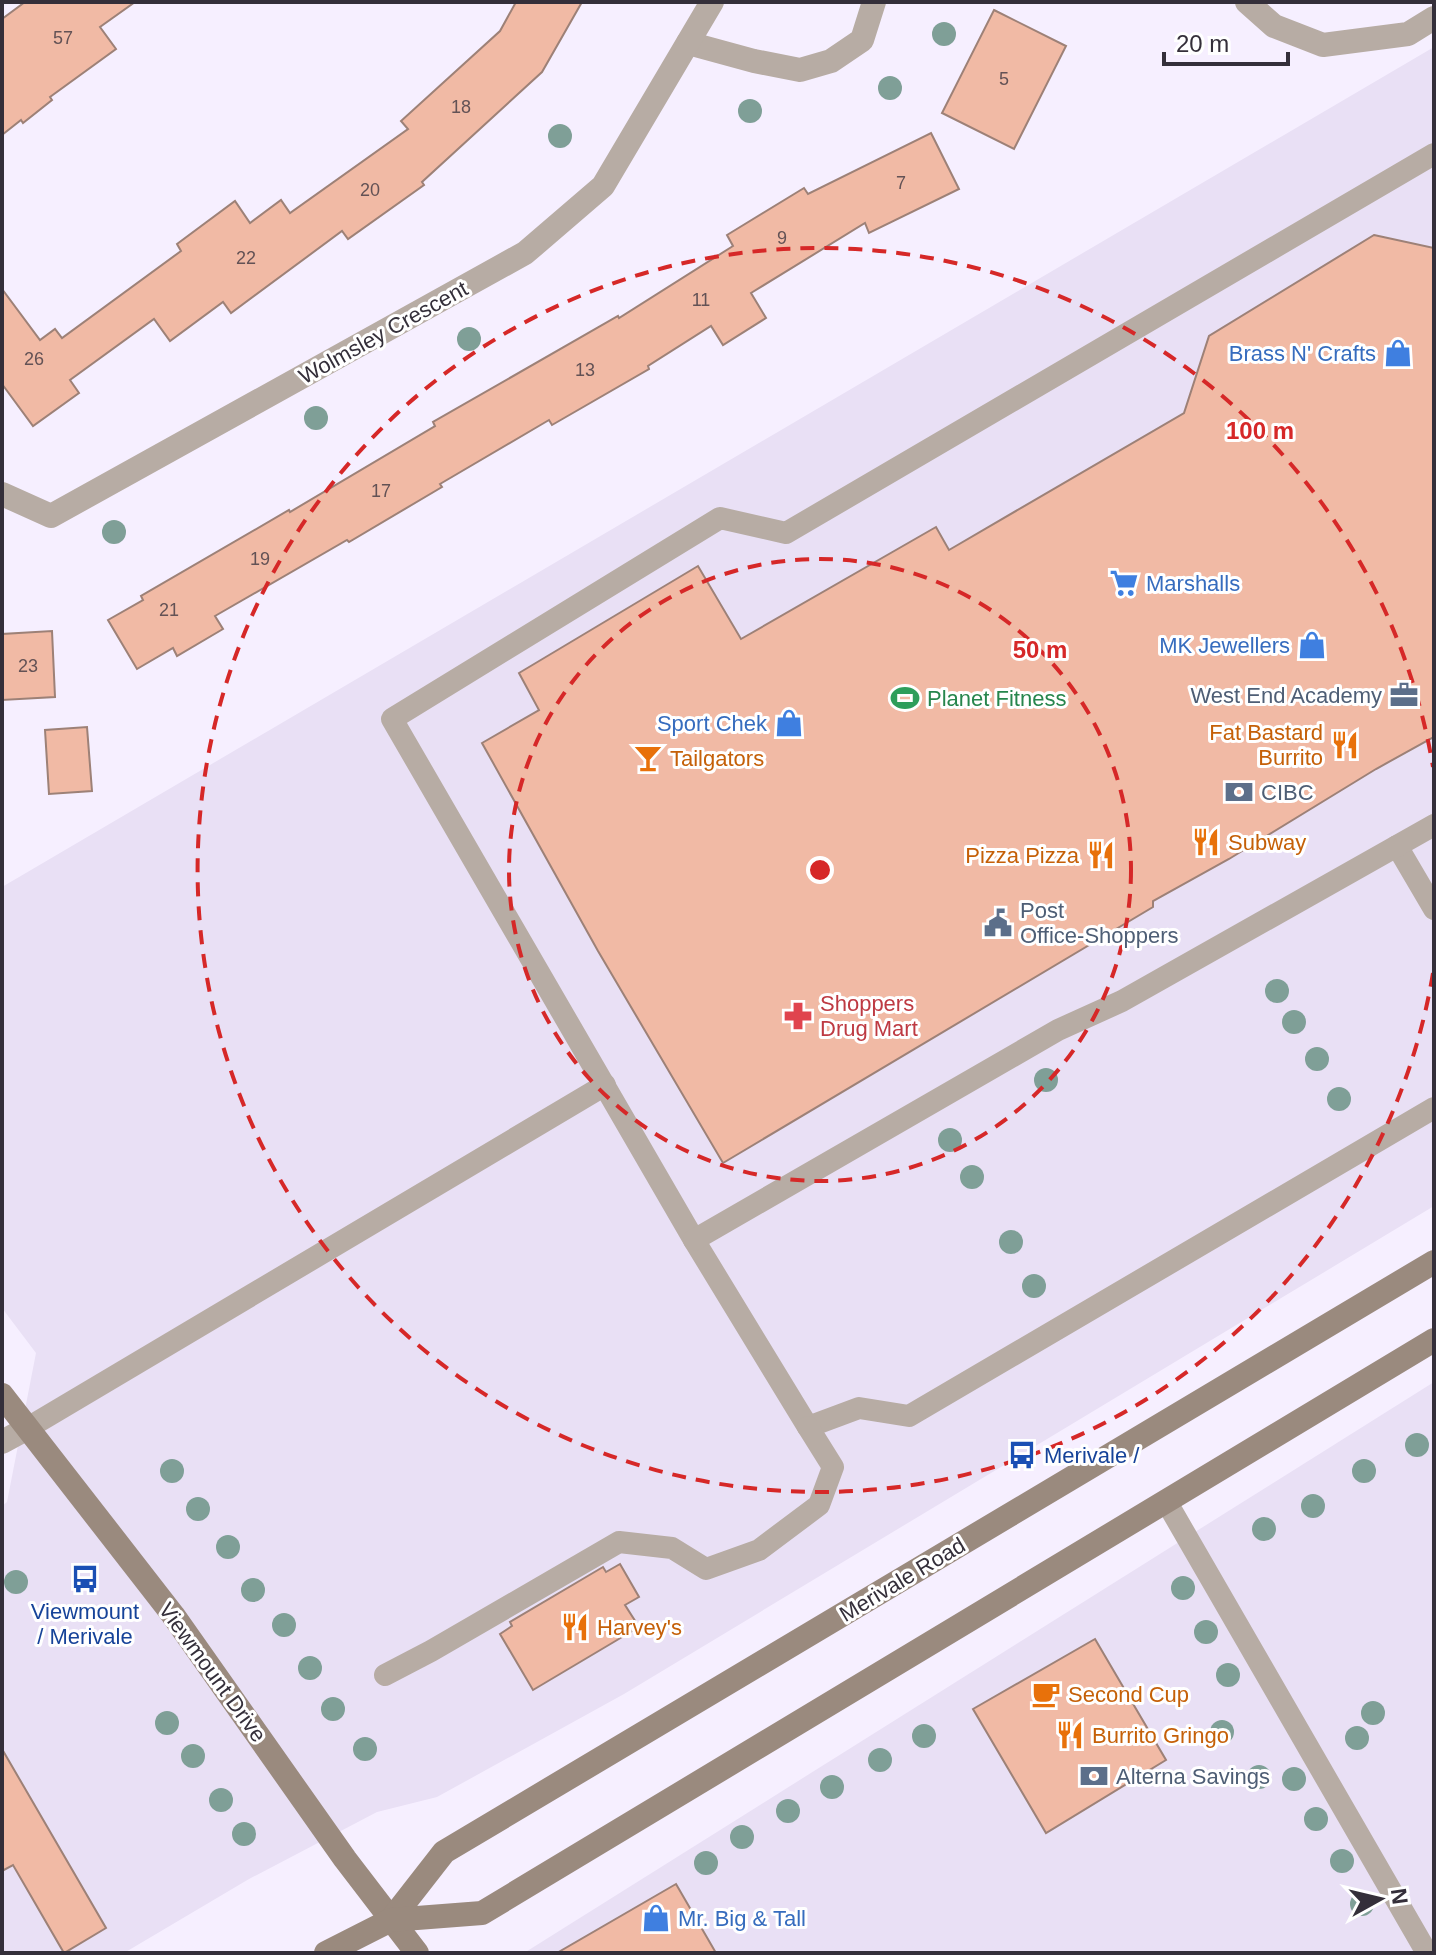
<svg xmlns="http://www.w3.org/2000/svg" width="1436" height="1955" viewBox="0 0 1436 1955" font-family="Helvetica,sans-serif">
<rect width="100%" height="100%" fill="#f6efff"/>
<g fill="#e9e0f5">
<path d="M1434 47V1206L624 1694 437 1797 377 1812 249 1879 124 1953H2V1506L7 1502 36 1353 2 1308V887Z"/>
<path d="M1434 1382V1953H524Z"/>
</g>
<g fill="#f1baa5" stroke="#9d8177" stroke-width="2">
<path d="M25 2H135L100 27 116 49 50 97 52 100 23 123 21 120 2 135V19Z"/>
<path d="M516 2H582L542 72 422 182 424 185 348 239 342 231 231 313 223 302 170 341 154 319 70 380 79 393 33 426 2 384V289L40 340 55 329 62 338 181 251 177 244 235 201 250 223 281 200 290 213 408 129 401 121 500 31Z"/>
<path d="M994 10 1066 46 1014 149 942 113Z"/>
<path d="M931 133 959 189 869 233 865 223 751 293 766 318 723 345 711 326 648 366 649 369 552 425 549 420 440 484 442 487 349 542 347 540 215 616 223 629 177 656 173 648 137 669 108 620 143 600 141 596 289 510 290 512 435 426 433 422 618 316 619 318 733 246 727 235 804 188 808 194Z"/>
<path d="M1374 235 1434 248V737L1376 769 1229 859 1153 901V907L723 1163 598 951 482 743 539 710 519 673 698 566 741 639 936 527 949 550 1184 413 1209 336Z"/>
<path d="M52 631 55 697 2 700V634Z"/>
<path d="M87 727 92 791 49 794 45 730Z"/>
<path d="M620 1564 639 1597 625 1605 639 1627 533 1690 500 1634 512 1626 510 1622 603 1567 606 1572Z"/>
<path d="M1095 1639 1166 1760 1046 1833 973 1709Z"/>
<path d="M2 1749 106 1928 64 1953 13 1865 2 1871Z"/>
<path d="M676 1884 716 1953H557Z"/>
</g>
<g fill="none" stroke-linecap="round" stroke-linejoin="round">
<g stroke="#b7aca4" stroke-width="22">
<path d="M1434 154 786 533 720 518 392 719 694 1240 808 1427 859 1408 909 1416 1434 1108"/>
<path d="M1397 846 1434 909"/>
<path d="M694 1240 1058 1030 1122 1001 1434 825"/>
<path d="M26 1429 605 1085"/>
<path d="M1166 1501 1427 1953"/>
<path d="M385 1675 431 1651 619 1542 672 1548 706 1569 759 1550 819 1505 833 1467 808 1427"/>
</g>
<g stroke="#b7aca4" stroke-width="24">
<path d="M1247 2 1274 26 1323 45 1408 34 1434 18"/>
<path d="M688 43 754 61 800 70 831 61 862 40 874 2"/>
<path d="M2 494 51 516 525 253 603 186 712 2"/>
<path d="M2 1442 26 1429"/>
</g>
<g stroke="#9a8a7e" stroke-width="24">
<path d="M2 1395 173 1615 345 1859 417 1953"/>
<path d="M391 1920 444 1852 1434 1262"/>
<path d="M326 1953 391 1920 482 1913 1434 1340"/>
</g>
</g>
<g fill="#7f9f97">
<circle cx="944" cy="34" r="12"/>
<circle cx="890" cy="88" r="12"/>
<circle cx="750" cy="111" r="12"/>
<circle cx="560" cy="136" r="12"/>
<circle cx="469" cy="339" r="12"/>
<circle cx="316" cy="418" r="12"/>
<circle cx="114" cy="532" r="12"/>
<circle cx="1277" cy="991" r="12"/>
<circle cx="1294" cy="1022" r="12"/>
<circle cx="1317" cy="1059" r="12"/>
<circle cx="1046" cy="1080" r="12"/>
<circle cx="1339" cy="1099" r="12"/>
<circle cx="950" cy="1140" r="12"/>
<circle cx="972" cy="1177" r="12"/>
<circle cx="1011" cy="1242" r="12"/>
<circle cx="1034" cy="1286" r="12"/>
<circle cx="1417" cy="1445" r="12"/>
<circle cx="172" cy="1471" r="12"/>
<circle cx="1364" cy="1471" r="12"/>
<circle cx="1313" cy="1506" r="12"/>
<circle cx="198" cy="1509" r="12"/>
<circle cx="1264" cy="1529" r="12"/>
<circle cx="228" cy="1547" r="12"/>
<circle cx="16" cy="1582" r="12"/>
<circle cx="1183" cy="1588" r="12"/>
<circle cx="253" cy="1590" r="12"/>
<circle cx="284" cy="1625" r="12"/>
<circle cx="1206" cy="1632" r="12"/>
<circle cx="310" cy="1668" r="12"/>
<circle cx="1228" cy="1675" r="12"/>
<circle cx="333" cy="1709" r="12"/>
<circle cx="1373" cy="1713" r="12"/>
<circle cx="167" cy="1723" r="12"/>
<circle cx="1222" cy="1732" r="12"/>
<circle cx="924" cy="1736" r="12"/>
<circle cx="1357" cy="1738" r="12"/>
<circle cx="365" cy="1749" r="12"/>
<circle cx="193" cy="1756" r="12"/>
<circle cx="880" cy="1760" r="12"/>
<circle cx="1259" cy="1777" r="12"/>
<circle cx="1294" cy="1779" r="12"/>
<circle cx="832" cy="1787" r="12"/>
<circle cx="221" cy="1800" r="12"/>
<circle cx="788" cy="1811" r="12"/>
<circle cx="1316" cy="1819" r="12"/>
<circle cx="244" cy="1834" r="12"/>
<circle cx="742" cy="1837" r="12"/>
<circle cx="1342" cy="1861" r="12"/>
<circle cx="706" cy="1863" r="12"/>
<circle cx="1362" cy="1904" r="12"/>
</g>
<g fill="none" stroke="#d62828" stroke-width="4" stroke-dasharray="14 10">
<circle cx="820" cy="870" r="311"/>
<path d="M1433 973A622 622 0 1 1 1433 767"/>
</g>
<defs>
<symbol id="shop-bare" viewBox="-9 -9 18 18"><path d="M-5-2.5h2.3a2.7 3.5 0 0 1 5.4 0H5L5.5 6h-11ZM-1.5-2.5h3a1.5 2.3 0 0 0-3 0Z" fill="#3f7fe0" stroke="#fff" stroke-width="2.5" paint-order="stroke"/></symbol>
<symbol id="supermarket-bare" viewBox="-9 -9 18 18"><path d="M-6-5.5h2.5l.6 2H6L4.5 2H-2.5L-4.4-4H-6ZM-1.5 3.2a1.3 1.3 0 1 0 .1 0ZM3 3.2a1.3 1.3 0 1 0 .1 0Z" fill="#3f7fe0" stroke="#fff" stroke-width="2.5" paint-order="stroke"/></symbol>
<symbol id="office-bare" viewBox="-9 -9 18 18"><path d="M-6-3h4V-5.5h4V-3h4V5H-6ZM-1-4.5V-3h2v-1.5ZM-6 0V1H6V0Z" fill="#5c6f8a" stroke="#fff" stroke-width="2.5" paint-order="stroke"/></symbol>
<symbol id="stadium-bare" viewBox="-9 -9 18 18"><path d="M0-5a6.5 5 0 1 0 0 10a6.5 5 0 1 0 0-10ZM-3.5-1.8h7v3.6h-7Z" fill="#2e9e5b" stroke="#fff" stroke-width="2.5" paint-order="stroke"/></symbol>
<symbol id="restaurant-bare" viewBox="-9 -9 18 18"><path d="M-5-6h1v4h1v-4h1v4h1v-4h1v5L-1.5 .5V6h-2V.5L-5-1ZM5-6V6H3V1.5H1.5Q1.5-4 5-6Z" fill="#e8710a" stroke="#fff" stroke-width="2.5" paint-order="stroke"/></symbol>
<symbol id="bar-bare" viewBox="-9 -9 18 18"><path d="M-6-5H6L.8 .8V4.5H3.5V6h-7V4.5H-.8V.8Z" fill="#e8710a" stroke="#fff" stroke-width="2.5" paint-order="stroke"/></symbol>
<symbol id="bank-bare" viewBox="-9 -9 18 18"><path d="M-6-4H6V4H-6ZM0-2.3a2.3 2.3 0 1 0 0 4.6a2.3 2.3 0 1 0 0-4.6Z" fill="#5c6f8a" stroke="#fff" stroke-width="2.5" paint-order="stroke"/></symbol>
<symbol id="civic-bare" viewBox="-9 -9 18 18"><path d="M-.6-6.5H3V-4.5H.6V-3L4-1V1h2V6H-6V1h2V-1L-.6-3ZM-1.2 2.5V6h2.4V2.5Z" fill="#5c6f8a" stroke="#fff" stroke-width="2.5" paint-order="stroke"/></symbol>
<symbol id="pharmacy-bare" viewBox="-9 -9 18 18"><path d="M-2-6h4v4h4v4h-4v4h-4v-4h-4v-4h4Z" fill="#e0444e" stroke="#fff" stroke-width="2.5" paint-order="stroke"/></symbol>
<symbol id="bus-bare" viewBox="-9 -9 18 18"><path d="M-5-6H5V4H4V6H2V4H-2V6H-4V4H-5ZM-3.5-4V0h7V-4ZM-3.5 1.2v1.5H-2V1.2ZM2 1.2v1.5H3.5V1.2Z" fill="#1a4fb4" stroke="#fff" stroke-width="2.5" paint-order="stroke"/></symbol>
<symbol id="cafe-bare" viewBox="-9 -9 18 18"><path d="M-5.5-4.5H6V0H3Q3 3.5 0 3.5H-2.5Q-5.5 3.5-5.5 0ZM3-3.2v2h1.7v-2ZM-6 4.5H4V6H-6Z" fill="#e8710a" stroke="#fff" stroke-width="2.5" paint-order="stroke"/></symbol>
</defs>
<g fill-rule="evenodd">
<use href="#shop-bare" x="1378" y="333" width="40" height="40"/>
<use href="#supermarket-bare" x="1104" y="563" width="40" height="40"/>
<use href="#shop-bare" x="1292" y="625" width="40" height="40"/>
<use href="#office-bare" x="1384" y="675" width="40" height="40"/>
<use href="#stadium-bare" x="885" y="678" width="40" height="40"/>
<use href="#shop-bare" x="769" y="703" width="40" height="40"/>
<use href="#restaurant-bare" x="1325" y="725" width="40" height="40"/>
<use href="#bar-bare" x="628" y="738" width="40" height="40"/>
<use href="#bank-bare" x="1219" y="772" width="40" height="40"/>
<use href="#restaurant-bare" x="1186" y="822" width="40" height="40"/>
<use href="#restaurant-bare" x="1081" y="835" width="40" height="40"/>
<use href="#civic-bare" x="978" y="903" width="40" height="40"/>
<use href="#pharmacy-bare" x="778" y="996" width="40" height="40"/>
<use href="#bus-bare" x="1002" y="1435" width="40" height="40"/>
<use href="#bus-bare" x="65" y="1559" width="40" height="40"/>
<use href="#restaurant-bare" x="555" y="1607" width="40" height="40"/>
<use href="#cafe-bare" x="1026" y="1674" width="40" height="40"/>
<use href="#restaurant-bare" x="1050" y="1715" width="40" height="40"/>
<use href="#bank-bare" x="1074" y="1756" width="40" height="40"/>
<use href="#shop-bare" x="636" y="1898" width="40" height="40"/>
</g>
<g text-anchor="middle" stroke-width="6" stroke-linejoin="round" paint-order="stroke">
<g font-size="18" fill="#635255">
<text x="63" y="44">57</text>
<text x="1004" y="85">5</text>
<text x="461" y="113">18</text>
<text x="901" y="189">7</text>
<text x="370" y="196">20</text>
<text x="782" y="244">9</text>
<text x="246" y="264">22</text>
<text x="701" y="306">11</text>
<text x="34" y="365">26</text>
<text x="585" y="376">13</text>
<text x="381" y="497">17</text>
<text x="260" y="565">19</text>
<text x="169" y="616">21</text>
<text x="28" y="672">23</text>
</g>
<g font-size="22" fill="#342f3a" stroke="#fff">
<text transform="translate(383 332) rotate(-29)" y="8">Wolmsley Crescent</text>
<text transform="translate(902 1579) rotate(-31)" y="8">Merivale Road</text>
<text transform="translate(213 1672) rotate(54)" y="8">Viewmount Drive</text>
</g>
<g font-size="22" fill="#366cbe" stroke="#fff" text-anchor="end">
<text x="1376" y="361">Brass N' Crafts</text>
<text x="1146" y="591" text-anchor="start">Marshalls</text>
<text x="1290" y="653">MK Jewellers</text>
<text x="767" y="731">Sport Chek</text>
<text x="678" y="1926" text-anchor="start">Mr. Big &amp; Tall</text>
</g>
<g font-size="22" fill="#4e5e75" stroke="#fff" text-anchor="start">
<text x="1382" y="703" text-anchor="end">West End Academy</text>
<text x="1261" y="800">CIBC</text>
<text x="1020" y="918">Post<tspan x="1020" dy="25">Office-Shoppers</tspan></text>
<text x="1116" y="1784">Alterna Savings</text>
</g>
<g font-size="22" fill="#27864d" stroke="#fff" text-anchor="start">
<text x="927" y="706">Planet Fitness</text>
</g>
<g font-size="22" fill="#c56008" stroke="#fff" text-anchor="start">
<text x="1323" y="740" text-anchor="end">Fat Bastard<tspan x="1323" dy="25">Burrito</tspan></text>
<text x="670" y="766">Tailgators</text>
<text x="1228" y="850">Subway</text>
<text x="1079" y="863" text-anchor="end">Pizza Pizza</text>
<text x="597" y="1635">Harvey's</text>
<text x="1068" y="1702">Second Cup</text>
<text x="1092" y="1743">Burrito Gringo</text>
</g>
<g font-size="22" fill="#be3a42" stroke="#fff" text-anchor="start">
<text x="820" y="1011">Shoppers<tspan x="820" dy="25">Drug Mart</tspan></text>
</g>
<g font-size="22" fill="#164399" stroke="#fff" text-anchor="start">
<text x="1044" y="1463">Merivale /</text>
<text x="85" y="1619" text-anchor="middle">Viewmount<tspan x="85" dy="25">/ Merivale</tspan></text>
</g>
</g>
<circle cx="820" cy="870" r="12" fill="#d62828" stroke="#fff" stroke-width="4"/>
<g font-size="24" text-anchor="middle" font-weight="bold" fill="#d62828" stroke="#fff" stroke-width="6" stroke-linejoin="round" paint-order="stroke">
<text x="1260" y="439">100 m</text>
<text x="1040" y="658">50 m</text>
</g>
<rect width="1436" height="1955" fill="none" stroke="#342f3a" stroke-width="8"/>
<g transform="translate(1380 1899) rotate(82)" stroke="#ffffff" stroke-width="6" paint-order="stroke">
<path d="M0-6L14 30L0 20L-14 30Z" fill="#342f3a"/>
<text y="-12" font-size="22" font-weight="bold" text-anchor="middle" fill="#342f3a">N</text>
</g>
<path d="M1164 52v12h124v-12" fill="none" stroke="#342f3a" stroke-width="4"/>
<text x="1176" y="52" font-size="24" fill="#342f3a" stroke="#ffffff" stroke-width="6" paint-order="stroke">20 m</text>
</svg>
